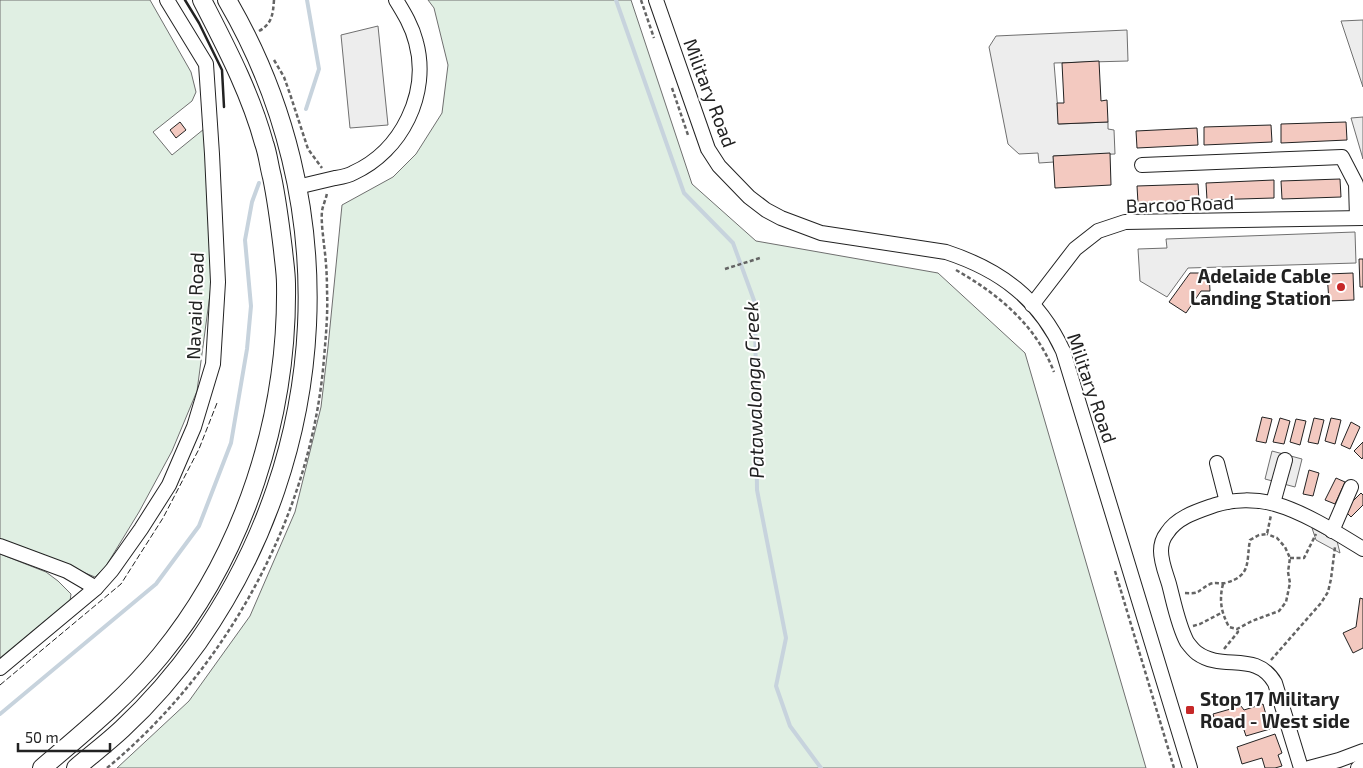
<svg xmlns="http://www.w3.org/2000/svg" width="1363" height="768" viewBox="0 0 1363 768" font-family="'Exo 2',sans-serif">
<rect width="100%" height="100%" fill="#fff"/>
<g fill="#e0efe3" stroke="#6f6f6f">
<path d="M0 0H150L191 72 196 92 192 101 153 132 172 155 204 129 207 130 212 279 197 391 172 451 139 512 106 566 95 577 0 539Z"/>
<path d="M428 0H631L692 184 756 241 938 273 1025 353 1146 768H117L189 701 250 616 295 512 321 407 328 347 342 205 393 177 416 154 442 113 448 65 434 8Z"/>
<path d="M0 554 46 572 58 581 71 594 70 601 0 659Z"/>
</g>
<g fill="#ededed" stroke="#6f6f6f">
<path d="M1363 20V87L1341 21Z"/>
<path d="M378 26 388 125 350 128 341 35Z"/>
<path d="M1127 30 1128 61 1054 63 1059 124 1108 122V129L1114 130 1115 154 1054 156V162L1039 163 1038 153 1019 154 1008 144 989 47 996 36Z"/>
<path d="M1363 117V159L1351 118Z"/>
<path d="M1355 232 1356 263 1188 268 1167 297 1140 281 1138 249 1167 248 1166 239Z"/>
<path d="M1272 451 1302 459 1295 487 1265 479Z"/>
<path d="M1312 528 1337 541 1340 553 1316 540Z"/>
</g>
<g fill="none" stroke-linecap="round" stroke-linejoin="round">
<g stroke="#c7d3dd" stroke-width="4">
<path d="M616 0 684 193 733 243 755 303 757 490 786 638 776 686 790 726 821 768"/>
<path d="M306 109 319 69 307 0"/>
<path d="M0 714 156 584 199 526 231 443 247 349 251 306 245 240 252 202 259 183"/>
</g>
</g>
<g fill="#f3c9c0" stroke="#222">
<path d="M1099 61 1101 101 1107 100 1108 122 1058 124 1057 103H1064L1062 63Z"/>
<path d="M180 122 186 130 176 138 170 130Z"/>
<path d="M1346 122 1347 140 1281 143V124Z"/>
<path d="M1271 125 1272 142 1204 145V127Z"/>
<path d="M1197 128 1198 145 1137 148 1136 131Z"/>
<path d="M1110 153 1111 185 1055 188 1053 156Z"/>
<path d="M1340 179 1341 197 1282 199 1281 181Z"/>
<path d="M1274 180V198L1207 200 1206 183Z"/>
<path d="M1198 184 1199 200 1138 203 1137 186Z"/>
<path d="M1359 259H1363V287H1360Z"/>
<path d="M1190 273H1209L1210 291H1201L1186 313 1169 302Z"/>
<path d="M1353 273 1354 300 1329 301 1327 274Z"/>
<path d="M1262 417 1272 419 1266 443 1256 441Z"/>
<path d="M1280 418 1290 421 1284 444 1273 442Z"/>
<path d="M1314 418 1324 420 1318 444 1308 442Z"/>
<path d="M1331 418 1341 420 1335 444 1325 441Z"/>
<path d="M1296 419 1306 421 1300 445 1290 442Z"/>
<path d="M1351 422 1360 427 1350 449 1341 445Z"/>
<path d="M1363 442V457L1362 459 1354 451Z"/>
<path d="M1309 470 1319 473 1313 496 1303 494Z"/>
<path d="M1336 478 1345 482 1335 504 1325 500Z"/>
<path d="M1361 493 1363 495V505L1351 517 1344 510Z"/>
<path d="M1360 598 1363 599V648L1353 653 1343 633 1356 627Z"/>
<path d="M1263 704 1270 729 1246 736 1240 718 1216 725 1213 714 1241 706 1244 710Z"/>
<path d="M1275 734 1282 753 1278 755 1282 766 1275 768H1265L1262 758 1242 764 1237 747Z"/>
</g>
<g fill="none" stroke-linecap="round" stroke-linejoin="round">
<defs>
<g id="minor">
<path d="M656 0 708 149 719 166 749 197 766 210 781 218 821 233 946 252C1001 270 1039 299 1063 351L1190 768"/>
<path d="M1142 165 1342 157 1356 184 1357 218"/>
<path d="M297 187C310 184 322 181 335 178 341 177 348 176 353 173 402 151 430 93 416 42 412 26 404 13 396 0"/>
<path d="M1032 305 1075 249 1098 231 1125 222 1363 218"/>
<path d="M1217 463 1227 502"/>
<path d="M1273 503 1285 460"/>
<path d="M1332 531 1351 487"/>
<path d="M0 546 67 571 96 588"/>
<path d="M0 668 96 588 112 570 141 529 169 485 194 427 213 364 218 282 212 154 206 64 167 0"/>
<path d="M1301 768 1275 683C1256 650 1223 672 1197 653 1193 650 1190 646 1187 642 1178 625 1174 603 1169 584 1166 574 1161 562 1161 551 1161 545 1163 538 1167 533 1177 517 1198 511 1215 505 1233 499 1257 499 1275 504 1304 512 1337 533 1363 549"/>
<path d="M1309 768 1339 760 1363 751"/>
<path d="M1358 768 1363 764"/>
</g>
<g id="major">
<path d="M42 768C84 732 126 698 161 655 245 552 288 416 286 284 286 273 284 261 283 250 280 225 277 201 272 177 269 166 268 154 264 143 250 92 226 47 202 0"/>
<path d="M76 768C91 755 107 743 122 729 150 703 176 673 198 642 332 451 345 202 227 0"/>
</g>
</defs>
<use href="#minor" stroke="#222" stroke-width="16"/>
<use href="#major" stroke="#222" stroke-width="20"/>
<g stroke="#646464" stroke-width="2.5" stroke-dasharray="4 2.5" stroke-linecap="butt">
<path d="M641 0 654 38"/>
<path d="M259 31C272 24 273 14 274 0"/>
<path d="M274 60 284 77 290 94 308 149 322 168"/>
<path d="M672 88 688 135"/>
<path d="M725 269 760 258"/>
<path d="M956 270C998 294 1036 325 1054 372"/>
<path d="M1290 558H1304L1316 534"/>
<path d="M1115 571 1174 768"/>
<path d="M1223 584C1219 600 1221 612 1229 627L1237 629 1252 621 1279 611 1286 602 1290 583 1288 572 1290 558 1285 547 1277 538 1267 534"/>
<path d="M1185 593C1201 594 1197 591 1210 584 1215 582 1220 584 1225 583 1252 576 1246 562 1250 540L1259 535 1267 534 1271 515"/>
<path d="M1193 626 1200 624 1223 612"/>
<path d="M1224 649 1238 632 1237 629"/>
<path d="M1271 660 1321 603 1328 592 1331 579 1335 547"/>
<path d="M107 768C227 669 312 514 324 358 326 335 328 313 327 290 327 275 326 260 324 245 323 234 321 222 322 211 323 205 326 199 327 193"/>
</g>
<use href="#minor" stroke="#fff" stroke-width="14"/>
<use href="#major" stroke="#fff" stroke-width="18"/>
<path stroke="#222" stroke-width="1" stroke-dasharray="6 2.5" stroke-linecap="butt" d="M0 685 121 584 163 518 199 449 217 403"/>
<path stroke="#222" stroke-width="2.5" d="M185 0 199 23 222 70 224 107"/>
</g>
<g fill="#c62828" stroke="#fff" stroke-width="2">
<circle cx="1341" cy="287" r="5"/>
<rect x="1185" y="705" width="10" height="10" rx="2.5"/>
</g>
<g text-anchor="middle" stroke-width="4" stroke-linejoin="round" paint-order="stroke">
<g font-size="19" fill="#222" stroke="#fff">
<text transform="translate(710 93) rotate(69)" y="7">Military Road</text>
<text transform="translate(1180 204) rotate(-2)" y="7">Barcoo Road</text>
<text transform="translate(195 306) rotate(-88)" y="7">Navaid Road</text>
<text transform="translate(1092 388) rotate(71)" y="7">Military Road</text>
</g>
<g font-size="19" font-weight="bold" fill="#222" stroke="#fff" text-anchor="end">
<text x="1331" y="283">Adelaide Cable<tspan x="1331" dy="22">Landing Station</tspan></text>
<text x="1200" y="706" text-anchor="start">Stop 17 Military<tspan x="1200" dy="22">Road - West side</tspan></text>
</g>
<g font-size="20" font-style="italic" fill="#222" stroke="#fff">
<text transform="translate(754 390) rotate(-92)" y="7">Patawalonga Creek</text>
</g>
</g>
<path d="M18 743v8h92v-8" fill="none" stroke="#222222" stroke-width="2.5"/>
<text x="25" y="743" font-size="15" fill="#222222" stroke="#ffffff" stroke-width="4" paint-order="stroke">50 m</text>
</svg>
